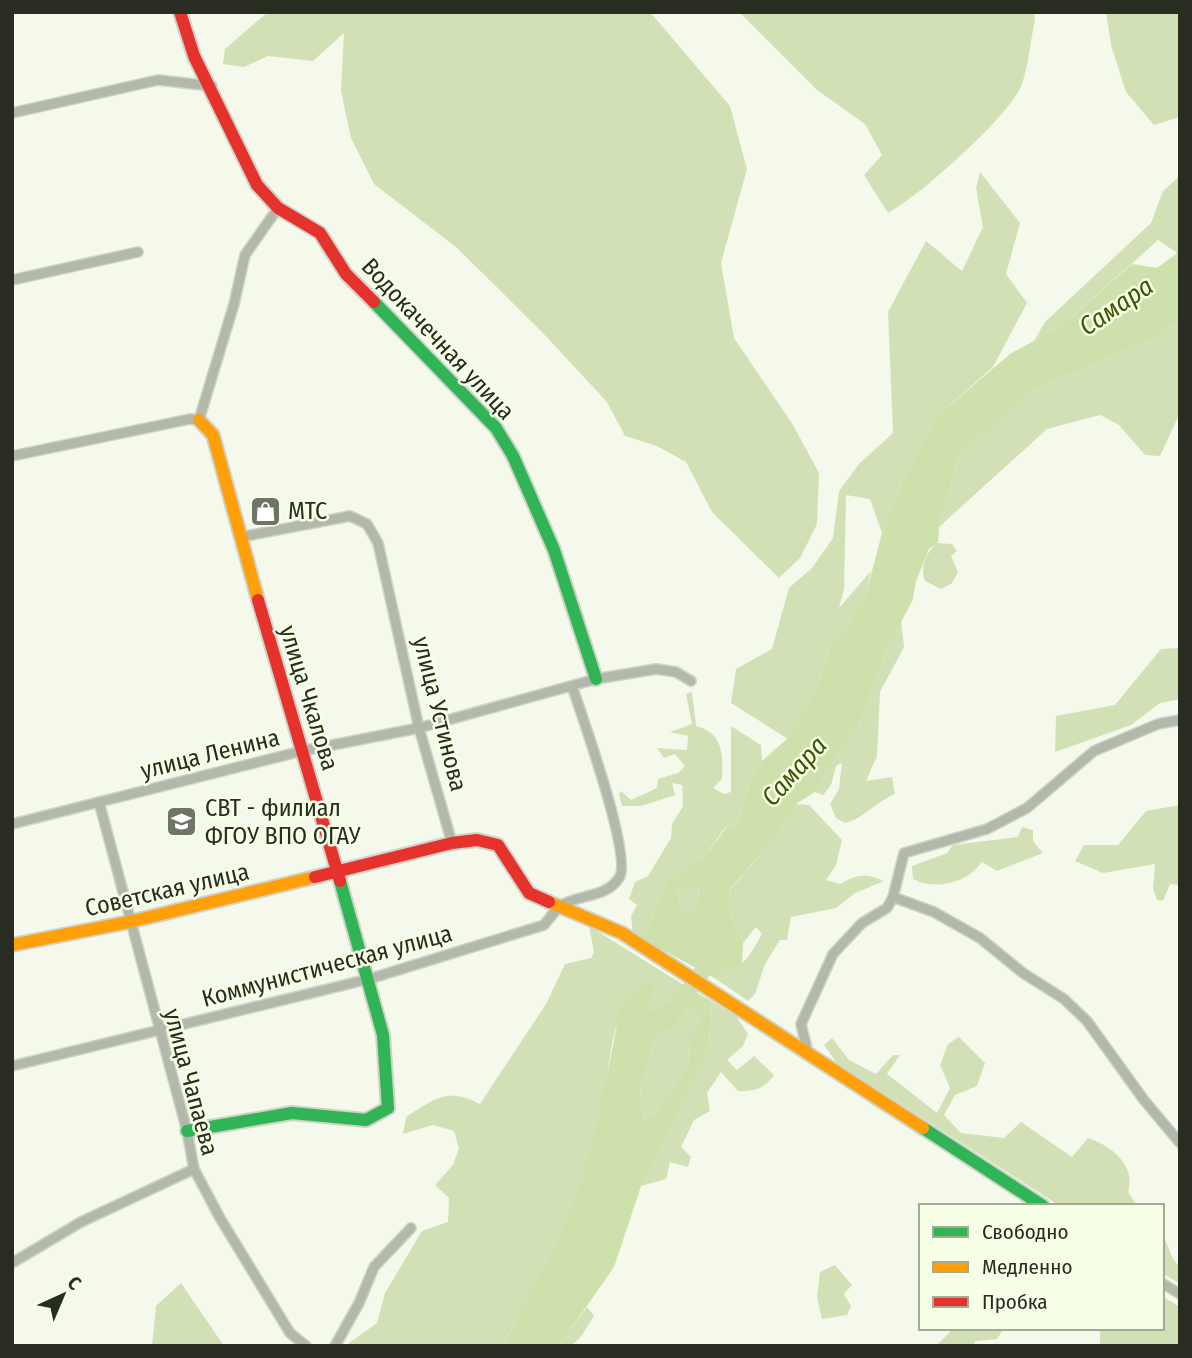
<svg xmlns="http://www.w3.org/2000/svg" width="1192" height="1358" viewBox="0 0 1192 1358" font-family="'Fira Sans Condensed',sans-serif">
<rect width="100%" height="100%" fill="#f4f9eb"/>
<g fill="#d1e1b5">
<path d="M268 12H650L730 106 747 169 721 263 734 338 793 425 819 473 817 524 800 558 779 578 712 512 686 462 657 446 625 436 607 402 542 332 456 247 374 184 351 138 341 91 344 33 313 61 268 56 244 67 223 64 225 49Z"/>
<path d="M739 12H1034L1035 21C1030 41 1029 64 1022 84 1011 115 918 197 888 213L864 175 882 155 865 124 817 90Z"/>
<path d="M1106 12H1180V117L1154 125 1126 92 1111 45Z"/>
<path d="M980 172 1020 223 1006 274 1027 303 993 367 935 418 902 481 882 533 870 499 846 495 844 589 839 608 871 571 866 594 850 622 831 643 816 690 788 739 731 703 736 669 772 649 789 588 812 568 833 538 839 491 859 464 893 433 888 312 926 241 962 271 983 227 976 188Z"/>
<path d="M1180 176V251L1177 253 1158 240 1063 325 1034 341 1045 322 1151 223 1163 191Z"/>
<path d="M1180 319V413L1160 456 1145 455 1119 425 1100 415 1047 429 939 527 960 452 997 419 1034 390 1155 338Z"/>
<path d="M938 543 952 544 957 551 951 556 958 572 952 583 941 589 925 581C920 566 926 552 938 543Z"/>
<path d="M901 620 904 647 880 692 877 756 866 781 892 777 895 794C877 801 863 819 845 823L836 818 830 804 839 789 842 763 836 766 831 785 823 795 815 792 850 731 858 728 887 649Z"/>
<path d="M1180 648V699L1160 703 1131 725 1055 752 1056 716 1115 705 1161 649Z"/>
<path d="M692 692 696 726C724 733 723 756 722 779L713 788 724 794 731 792V726L761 745 762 761 750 782 737 827 725 828C706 853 699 870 667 880L643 939 633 934 631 916 637 905 629 899 635 882 648 876 671 838 672 824 683 806 682 785 672 783 675 795 641 806H622L619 794 621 791 631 800 657 788 658 779 678 773 685 766 675 754 664 758 657 748 687 750 688 736 670 732 692 724 686 694Z"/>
<path d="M795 804 809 805 842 840 836 865 826 880 840 884C858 874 865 873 884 881L855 893 836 908 791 917 787 940H780L765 964 755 994 748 1001 716 979 721 968C745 970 750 954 762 934L756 927 743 943 729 911 730 890 772 841Z"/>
<path d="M1180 805V891L1178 885 1170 884 1163 901 1157 900 1153 888 1155 864 1103 873 1075 861 1084 845H1118L1146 811Z"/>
<path d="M1022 827 1033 830V841L1043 853 997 871 982 862C967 883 936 891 913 879L912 866 947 853 953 845 1018 837Z"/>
<path d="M699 882 698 902 690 914 680 909 677 891Z"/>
<path d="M589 926 690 989 648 1012 637 992C608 1016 611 1069 603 1103 590 1160 573 1219 545 1270 531 1296 515 1318 504 1346H345L377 1323 385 1293 422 1231 448 1222 449 1198 435 1185 453 1165 459 1148 454 1131 433 1125 403 1134 406 1117C435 1099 446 1087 480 1104L546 1004 565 964 591 958 594 952Z"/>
<path d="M711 1001 736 1016 748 1034 743 1046 727 1060 737 1070 754 1056 774 1075C765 1088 754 1092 738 1091L721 1072 707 1093 710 1111 694 1120 681 1147 691 1157 688 1167 670 1162 666 1179 641 1186 709 1049Z"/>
<path d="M688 1010 701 1012V1022L689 1041 690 1063 655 1114 644 1119 640 1092 655 1036 670 1030Z"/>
<path d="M959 1037 985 1063 977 1086 955 1095 944 1115 961 1133 1004 1138 1021 1122 1072 1157 1088 1138C1112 1146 1136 1165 1128 1192L1137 1206H1060L837 1063 824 1045 832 1038 849 1060 876 1074 893 1055H900L887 1074 937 1113 950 1088 940 1065 948 1044Z"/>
<path d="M1162 1236C1170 1245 1170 1260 1180 1266V1284L1162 1273Z"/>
<path d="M835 1265 852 1285 844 1294 851 1306 847 1315 822 1319 817 1297 820 1272Z"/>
<path d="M181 1283 224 1346H152L156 1306Z"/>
<path d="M1162 1296 1180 1307V1346H1096L1100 1343V1328H1162Z"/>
<path d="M587 1307 594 1316 580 1338 571 1346H559Z"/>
<path d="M954 1328H1004L997 1339 976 1341 972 1346H936Z"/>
</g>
<g fill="#cee0ab" fill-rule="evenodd">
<path d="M1180 251V319L1155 338 1034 390 960 452 939 527 938 543 929 549 916 581 913 599 887 649 858 728 850 732 815 792 796 804 772 841 730 889 729 911 743 943 742 966 734 969H721L716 979 643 939 667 880C696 871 708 852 726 828L737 827 750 782 762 761 788 738 816 690 831 643 850 622 866 594 882 533 902 481 935 418 1010 354 1063 325 1132 264 1157 268ZM699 883 698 902 690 913 680 909 677 891Z"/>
<path d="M644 979 654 985 648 1012 690 989 711 1001 709 1049 641 1186 614 1267 559 1346H504C523 1301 551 1262 569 1216 596 1147 607 1076 621 1003L637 992ZM688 1010 701 1013V1022L689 1040 690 1063 655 1114 644 1119 640 1092 655 1036 670 1030Z"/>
</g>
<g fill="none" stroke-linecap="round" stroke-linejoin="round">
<path stroke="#cee0ab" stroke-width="16" d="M679 1004 715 954"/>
<defs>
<g id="street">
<path d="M12 113 158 80 212 86"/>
<path d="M12 280 138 252"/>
<path d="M12 456 190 419 199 420 234 304 245 255 278 208"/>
<path d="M241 537 350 516 367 524 378 543 419 728 452 843"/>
<path d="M99 802 187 1131 194 1169 220 1218 290 1333 306 1346"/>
<path d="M12 824 302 751 419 728 596 679 656 669 676 672 691 681"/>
<path d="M893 897 934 912 980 938 1023 973 1064 999 1087 1021 1144 1100 1180 1143"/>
<path d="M808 1053 801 1024 833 954 862 923 887 908 893 897 904 853 987 829 1027 808 1094 751 1158 724 1180 720"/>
<path d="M12 1066 369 979 544 925C549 919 555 910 562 905 580 894 606 898 619 878 633 858 582 716 572 686"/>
<path d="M12 1263 81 1222 194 1169"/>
<path d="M1162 1283 1180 1294"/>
<path d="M335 1346 359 1303 374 1267 411 1228"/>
</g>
<g id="fast">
<path d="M374 302 496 428 513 456 554 550 596 679"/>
<path d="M923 1128 1043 1206"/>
<path d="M187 1131 292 1113 366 1120 388 1108 383 1035 340 881"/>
</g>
<g id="slow">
<path d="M199 420 213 435 258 600"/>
<path d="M549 902 622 933 923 1128"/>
<path d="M12 945 129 922 315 877"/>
</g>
<g id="jam">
<path d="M180 12 194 56 257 185 278 208 320 233 346 274 374 302"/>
<path d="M258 600 340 881"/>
<path d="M315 877 452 843 477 840 498 845 529 893 549 902"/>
</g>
</defs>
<use href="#street" stroke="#ced3c7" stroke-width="12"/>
<use href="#fast" stroke="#ced3c7" stroke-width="16"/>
<use href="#slow" stroke="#ced3c7" stroke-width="16"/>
<use href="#jam" stroke="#ced3c7" stroke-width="16"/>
<use href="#street" stroke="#b3b9aa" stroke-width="9"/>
<use href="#fast" stroke="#30b455" stroke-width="12"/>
<use href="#slow" stroke="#ff9f0a" stroke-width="12"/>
<use href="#jam" stroke="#e5322d" stroke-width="12"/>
</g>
<defs>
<symbol id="shop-square" viewBox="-11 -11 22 22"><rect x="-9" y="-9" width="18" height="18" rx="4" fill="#6f7468" stroke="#f5ffe5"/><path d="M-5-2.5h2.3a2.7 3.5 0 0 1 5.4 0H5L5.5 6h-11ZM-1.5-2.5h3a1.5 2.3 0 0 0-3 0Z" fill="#fff"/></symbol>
<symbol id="university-square" viewBox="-11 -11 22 22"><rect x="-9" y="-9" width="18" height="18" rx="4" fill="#6f7468" stroke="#f5ffe5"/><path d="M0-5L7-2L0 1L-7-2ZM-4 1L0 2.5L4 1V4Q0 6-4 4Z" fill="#fff"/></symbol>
</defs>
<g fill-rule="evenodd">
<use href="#shop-square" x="248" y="494" width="35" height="35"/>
<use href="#university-square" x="164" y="804" width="35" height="35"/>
</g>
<g text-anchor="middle" stroke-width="5" stroke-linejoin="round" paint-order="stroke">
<g font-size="24" fill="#282c21" stroke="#f5ffe5">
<text transform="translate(438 339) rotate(47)" y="8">Водокачечная улица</text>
<text transform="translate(309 698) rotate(73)" y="8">улица Чкалова</text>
<text transform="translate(440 714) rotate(76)" y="8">улица Устинова</text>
<text transform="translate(210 754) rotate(-14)" y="8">улица Ленина</text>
<text transform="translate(167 890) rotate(-13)" y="8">Советская улица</text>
<text transform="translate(327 966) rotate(-15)" y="8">Коммунистическая улица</text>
<text transform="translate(191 1082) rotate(75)" y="8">улица Чапаева</text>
</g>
<g font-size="24" fill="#282c21" stroke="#f5ffe5" text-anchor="start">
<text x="288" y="519">МТС</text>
<text x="205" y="816">СВТ - филиал<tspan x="205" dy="28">ФГОУ ВПО ОГАУ</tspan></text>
</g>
<g font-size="26" font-style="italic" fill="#3f5302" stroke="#f5ffe5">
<text transform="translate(1116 306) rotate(-34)" y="9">Самара</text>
<text transform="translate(794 771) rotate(-48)" y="9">Самара</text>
</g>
</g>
<rect width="1192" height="1358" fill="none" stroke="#282c21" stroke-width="28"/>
<rect x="919" y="1204" width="245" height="126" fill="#f5ffe5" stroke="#a3ab97" stroke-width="2"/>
<rect x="933" y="1227" width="35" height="10" fill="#30b455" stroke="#a3ab97" stroke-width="2"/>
<text x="982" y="1239" font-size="21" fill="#282c21">Свободно</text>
<rect x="933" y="1262" width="35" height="10" fill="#ff9f0a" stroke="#a3ab97" stroke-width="2"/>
<text x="982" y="1274" font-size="21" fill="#282c21">Медленно</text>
<rect x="933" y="1297" width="35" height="10" fill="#e5322d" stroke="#a3ab97" stroke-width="2"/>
<text x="982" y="1309" font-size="21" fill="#282c21">Пробка</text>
<g transform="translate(63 1295) rotate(44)" stroke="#f5ffe5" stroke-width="5" paint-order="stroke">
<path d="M0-5L12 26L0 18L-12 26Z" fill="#282c21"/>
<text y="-10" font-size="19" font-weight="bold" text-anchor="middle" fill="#282c21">С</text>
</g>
</svg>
